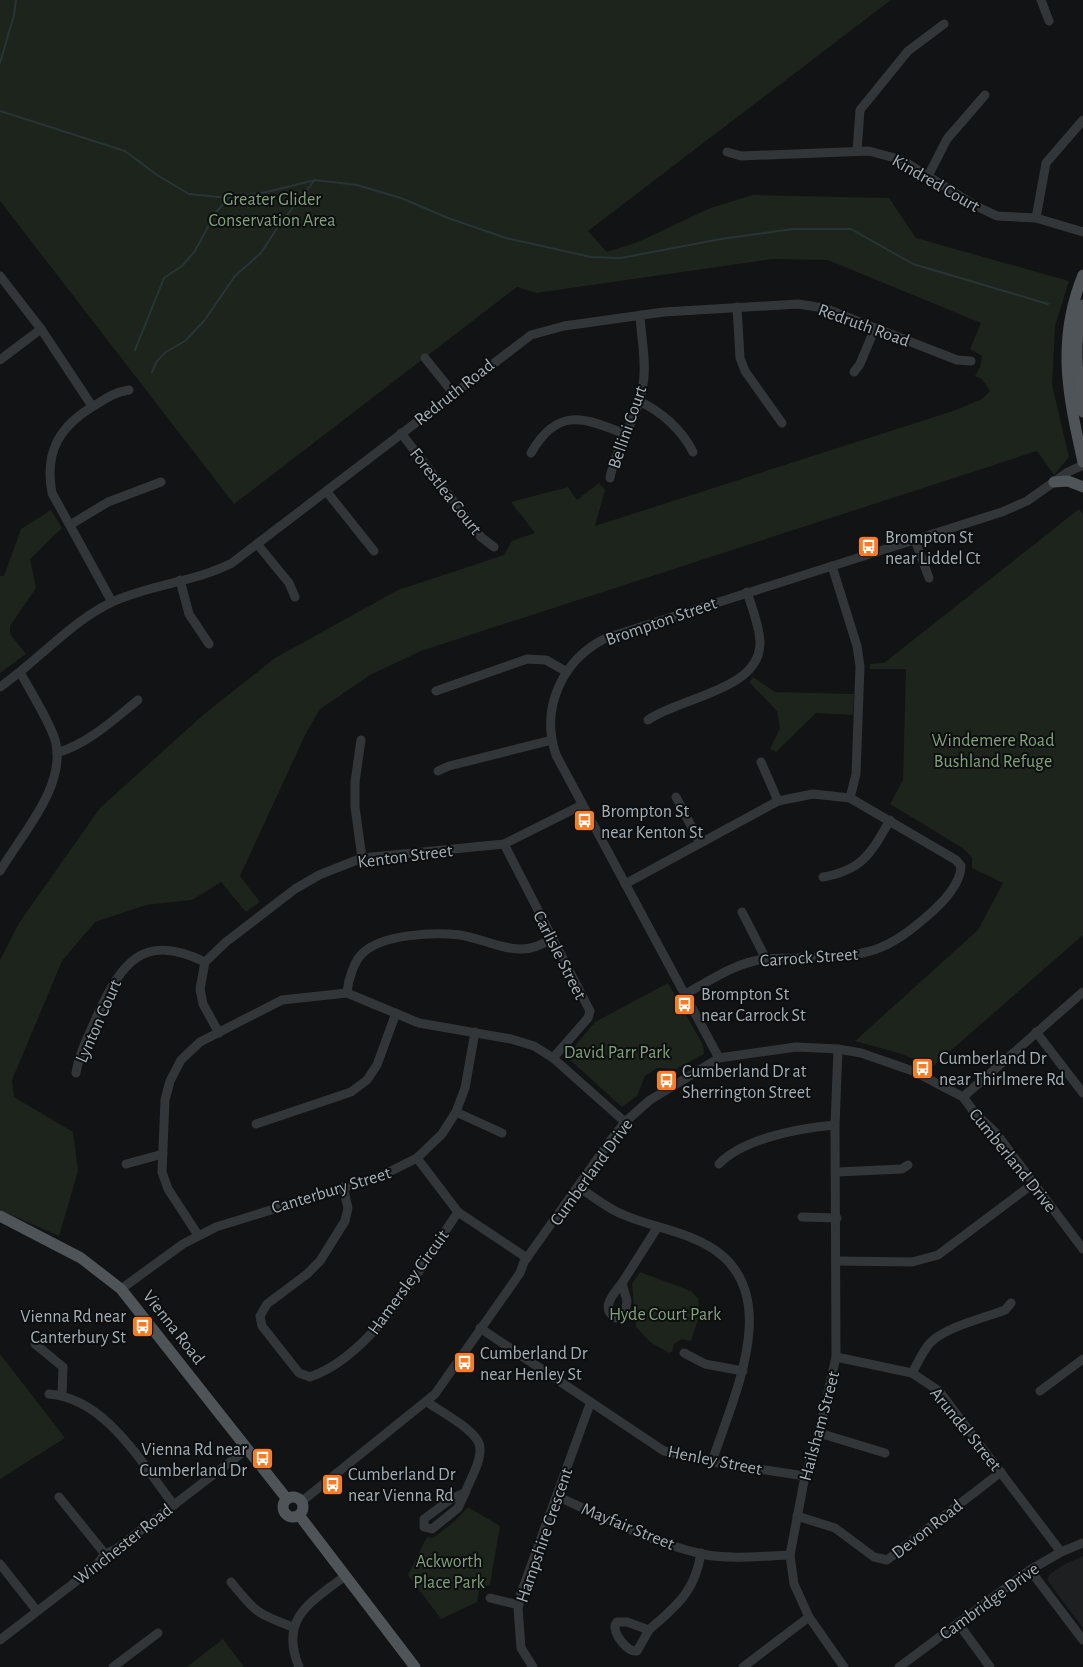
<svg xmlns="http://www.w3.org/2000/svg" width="1083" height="1667" viewBox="0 0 1083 1667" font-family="'Alegreya Sans',sans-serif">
<rect width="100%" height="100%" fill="#121314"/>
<path fill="#1e1f21" d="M1083 1556V1628L1047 1580 1050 1574 1063 1565Z"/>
<g fill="#1d241c">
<path d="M0 0H891L588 231 607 252 638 242 708 209 752 195 889 198 916 238 1069 281 1055 326 1052 385 1069 457 1054 475 1037 451 421 651 370 675 320 709 306 733 240 876 260 902 246 912 221 882 192 900 146 905 95 922 62 961 12 1080 14 1097 73 1132 78 1171 59 1236 0 1210V960L19 923 100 808 203 715 275 658 398 590 504 555 512 541 535 533 511 502 568 487 577 500 599 483 605 490 595 526 953 411 982 399 990 391 982 379 975 376 980 367 982 356 970 349 981 323 828 260 772 259 536 293 517 287 234 504 0 201Z"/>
<path d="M1079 509 1083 514V935L932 1067 902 1054 855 1041 978 930 1003 883 972 868V858L964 849 890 804 903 780 906 669H870V664L884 663Z"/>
<path d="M51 510 62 528 30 559 36 588 10 626V634L26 654 0 673V576H4L21 529Z"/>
<path d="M753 677 775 692 854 694 853 715 816 713 776 752 770 749 780 728 777 711 749 682Z"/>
<path d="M668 983 703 1045 704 1054 676 1069 657 1068 645 1076 637 1096 622 1107 569 1059 568 1054 595 1022Z"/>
<path d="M640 1272 691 1291 698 1298 700 1313 691 1341 682 1339 674 1344 672 1351 669 1353 650 1342 636 1327 632 1284Z"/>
<path d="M0 1354 65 1438 0 1479Z"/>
<path d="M468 1507 500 1526 490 1584 479 1590 477 1602 441 1619 408 1575 427 1537 433 1538 455 1521Z"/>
<path d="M223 1639 244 1667H187Z"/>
</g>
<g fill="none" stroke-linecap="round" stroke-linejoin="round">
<g stroke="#283538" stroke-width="2">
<path d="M0 63 14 15 16 0"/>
<path d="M0 111 125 151 157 175 189 194 229 198 267 192 315 180 357 185 401 198 448 218 506 238 591 257 621 258 721 239 793 229H851L913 264 1048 304"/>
<path d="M135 350 164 278 182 266 195 251 216 212 229 198"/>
<path d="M152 372 157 361 166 352 185 341 204 321 235 276 261 253 279 225 314 181"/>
</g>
<g stroke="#333639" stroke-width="9">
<path d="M1041 0 1049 21"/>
<path d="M857 151 860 110 908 51 944 24"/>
<path d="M727 152 741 156 869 151 902 160 976 206 997 216 1036 218 1083 232"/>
<path d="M928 176 947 139 985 95"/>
<path d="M1036 218 1046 163 1083 120"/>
<path d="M0 276 41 329 92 406"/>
<path d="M737 307 740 358 745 371 782 423"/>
<path d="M425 358 453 393"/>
<path d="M0 360 41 329"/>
<path d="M854 372 860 364 875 328"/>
<path d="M639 401C662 412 682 430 693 452"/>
<path d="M401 433 481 537 494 547"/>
<path d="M531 453C557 407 583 417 625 434"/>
<path d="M610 478C616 445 639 417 643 384 647 363 641 337 640 315"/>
<path d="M327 492 374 551"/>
<path d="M70 525 108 502 161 482"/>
<path d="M915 540 929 578"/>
<path d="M258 545 289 583 295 597"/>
<path d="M832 566 857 646 860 666 856 774 850 798"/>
<path d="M180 580 189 614 209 644"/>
<path d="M112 602 52 493C44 451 60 425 97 404 108 397 116 392 129 390"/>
<path d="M0 687C39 660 69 623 112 602 151 584 195 582 232 563L531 335 564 326 664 312 798 304 824 308 957 360 971 361"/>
<path d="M436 691 527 659 546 660 567 672"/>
<path d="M648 720C681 697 762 690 760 641 759 625 752 608 747 592"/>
<path d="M361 740 355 782V807L362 858"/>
<path d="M57 753C89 743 112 721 138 700"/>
<path d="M761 762 778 801"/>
<path d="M438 771 449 766 552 740"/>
<path d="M676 797 700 843"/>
<path d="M504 844 590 1011 588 1018 553 1058"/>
<path d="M0 871C21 835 65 788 56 744 54 729 29 689 20 672"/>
<path d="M823 877C863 870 871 853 890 820"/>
<path d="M625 884 778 801 813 794 850 798 956 860 961 866C961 882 945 900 934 910 882 957 866 955 799 958 784 959 768 957 754 961 729 967 708 982 685 994"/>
<path d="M742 912 766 959"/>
<path d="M347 993C348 980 354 960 364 952 384 934 435 932 460 935 480 938 503 950 523 949 534 949 542 944 552 939"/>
<path d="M1036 1032 1083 1093"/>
<path d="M219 1033 203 1004 200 989 205 962 226 942 295 889 319 875 362 858 504 844 582 805"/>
<path d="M838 1049 835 1125 836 1357 819 1433 805 1476 790 1555 794 1584 809 1617 844 1667"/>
<path d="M719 1058 556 755C540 708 562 660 606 638L1002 512 1027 501 1068 472 1083 465"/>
<path d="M76 1073C79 1053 89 1035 97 1016 122 962 143 932 205 962"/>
<path d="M963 1097 1083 992"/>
<path d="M456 1112 502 1133"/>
<path d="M256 1124 351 1092 367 1080 377 1065 396 1013"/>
<path d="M417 1158 458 1212 527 1258"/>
<path d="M126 1164 163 1154"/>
<path d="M719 1164C744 1138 801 1128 835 1125"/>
<path d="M837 1172 902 1169 908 1165"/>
<path d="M343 1187 348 1208 345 1221 320 1261 307 1274 267 1304 260 1316 262 1326 299 1373 310 1377C374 1355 421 1266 458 1212"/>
<path d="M578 1187C593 1196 608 1209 624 1215 649 1226 679 1230 703 1243 789 1286 733 1396 712 1462"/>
<path d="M802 1217 837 1218"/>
<path d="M198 1235 168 1189 162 1172 165 1100 170 1081 181 1060 200 1042 282 1000 347 993 419 1023 511 1039 534 1046 553 1058 625 1122"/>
<path d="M836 1261 912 1262 938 1255 1034 1183"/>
<path d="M622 1283 627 1301 625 1314 616 1318C599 1309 614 1293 622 1283Z"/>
<path d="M622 1283 657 1228"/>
<path d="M121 1289 183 1244 216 1227 381 1176 417 1158 442 1134 456 1112 465 1088 475 1032"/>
<path d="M480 1328 664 1451 712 1462 805 1476"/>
<path d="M35 1344 63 1367 62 1395"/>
<path d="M684 1353 705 1364 743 1371"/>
<path d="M836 1357 912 1373 939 1391 1061 1552"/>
<path d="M912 1373C918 1363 922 1352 930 1343 945 1327 984 1318 1005 1310L1011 1303"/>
<path d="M1040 1391 1083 1359"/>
<path d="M49 1394C107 1399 141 1463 174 1505"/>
<path d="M427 1402C440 1411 480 1432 480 1448 481 1462 470 1480 465 1493"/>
<path d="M819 1433 885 1453"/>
<path d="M465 1493 458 1508 432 1529 424 1527V1519L451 1499Z"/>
<path d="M557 1496C604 1518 651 1542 702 1554 730 1560 762 1556 790 1555"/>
<path d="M59 1497 105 1554"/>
<path d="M301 1502 435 1394 520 1273 524 1262 610 1141 625 1122 650 1100 719 1058 796 1047 838 1049 861 1053 913 1071 963 1097 974 1112 996 1133 1083 1249"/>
<path d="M797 1516 835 1528 874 1557 887 1560 1001 1472"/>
<path d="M0 1564 37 1611"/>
<path d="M1030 1570 1083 1640"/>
<path d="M231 1582C255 1612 257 1614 293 1627"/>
<path d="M490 1598 519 1605"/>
<path d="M617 1622H627L649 1630 637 1651C627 1652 614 1635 615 1625Z"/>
<path d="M958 1623 990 1667"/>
<path d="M649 1630C677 1605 695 1592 701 1553"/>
<path d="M0 1640 96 1566 105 1554 116 1549 247 1449"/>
<path d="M113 1667 158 1633"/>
<path d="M299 1667C279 1618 310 1603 345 1576"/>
<path d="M533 1667 521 1648 518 1608 520 1596 590 1404"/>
<path d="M743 1667 809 1617"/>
<path d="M899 1667 1030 1570 1061 1552 1083 1543"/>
</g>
<g stroke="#4f5459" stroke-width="11">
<path d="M1083 275C1056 341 1068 395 1083 462"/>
<path d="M1083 305C1073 341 1077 375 1083 412"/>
<path d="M1054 482 1068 481 1083 487"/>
<path d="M0 1216 81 1258 121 1289 287 1499"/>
<circle cx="293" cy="1507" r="10"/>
<path d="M299 1515 415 1667"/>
</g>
</g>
<defs>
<symbol id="bus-square" viewBox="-11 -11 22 22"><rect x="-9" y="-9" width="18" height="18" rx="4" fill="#fb7b24" stroke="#0d0e0f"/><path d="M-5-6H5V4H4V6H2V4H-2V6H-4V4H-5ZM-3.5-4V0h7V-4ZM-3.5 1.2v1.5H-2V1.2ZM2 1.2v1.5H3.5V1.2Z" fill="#fff"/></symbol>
</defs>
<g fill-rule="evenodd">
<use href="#bus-square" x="856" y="534" width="25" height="25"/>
<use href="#bus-square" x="572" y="808" width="25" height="25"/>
<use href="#bus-square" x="672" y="992" width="25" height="25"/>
<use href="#bus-square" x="910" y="1056" width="25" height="25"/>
<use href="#bus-square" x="654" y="1068" width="25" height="25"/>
<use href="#bus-square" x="130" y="1314" width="25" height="25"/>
<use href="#bus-square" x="452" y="1350" width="25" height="25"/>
<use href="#bus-square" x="250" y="1446" width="25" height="25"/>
<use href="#bus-square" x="320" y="1472" width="25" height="25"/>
</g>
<g text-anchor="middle" stroke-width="4" stroke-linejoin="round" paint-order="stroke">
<g font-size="18" fill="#a3aeb5" stroke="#0d0e0f">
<text transform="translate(936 183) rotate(30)" y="6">Kindred Court</text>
<text transform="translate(864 325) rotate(20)" y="6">Redruth Road</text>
<text transform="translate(454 392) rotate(-38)" y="6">Redruth Road</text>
<text transform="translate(627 427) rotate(-71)" y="6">Bellini Court</text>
<text transform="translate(446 491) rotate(52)" y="6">Forestlea Court</text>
<text transform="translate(661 621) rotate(-19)" y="6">Brompton Street</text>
<text transform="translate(405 856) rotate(-7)" y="6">Kenton Street</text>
<text transform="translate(560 955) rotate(63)" y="6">Carlisle Street</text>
<text transform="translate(809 957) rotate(-4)" y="6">Carrock Street</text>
<text transform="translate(98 1021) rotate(-66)" y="6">Lynton Court</text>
<text transform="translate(1013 1160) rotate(51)" y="6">Cumberland Drive</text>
<text transform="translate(591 1172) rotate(-54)" y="6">Cumberland Drive</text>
<text transform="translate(331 1190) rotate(-17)" y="6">Canterbury Street</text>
<text transform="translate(408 1282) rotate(-54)" y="6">Hamersley Circuit</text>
<text transform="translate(174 1327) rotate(52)" y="6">Vienna Road</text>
<text transform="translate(819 1426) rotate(-75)" y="6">Hailsham Street</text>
<text transform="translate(966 1429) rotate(51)" y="6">Arundel Street</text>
<text transform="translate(715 1460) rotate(11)" y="6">Henley Street</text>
<text transform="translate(628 1526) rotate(22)" y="6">Mayfair Street</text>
<text transform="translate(927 1529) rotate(-38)" y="6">Devon Road</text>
<text transform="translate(544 1535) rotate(-71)" y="6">Hampshire Crescent</text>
<text transform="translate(123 1544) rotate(-38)" y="6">Winchester Road</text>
<text transform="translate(989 1601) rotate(-36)" y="6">Cambridge Drive</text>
</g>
<g font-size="18" fill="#81a279" stroke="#0d0e0f">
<text x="272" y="205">Greater Glider<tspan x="272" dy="21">Conservation Area</tspan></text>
<text x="993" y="746">Windemere Road<tspan x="993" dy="21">Bushland Refuge</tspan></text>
<text x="617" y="1058">David Parr Park</text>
<text x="665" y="1320">Hyde Court Park</text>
<text x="449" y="1567">Ackworth<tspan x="449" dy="21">Place Park</tspan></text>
</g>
<g font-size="18" fill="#a3aeb5" stroke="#0d0e0f" text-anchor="start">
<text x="885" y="543">Brompton St<tspan x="885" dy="21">near Liddel Ct</tspan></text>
<text x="601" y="817">Brompton St<tspan x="601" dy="21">near Kenton St</tspan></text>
<text x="701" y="1000">Brompton St<tspan x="701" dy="21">near Carrock St</tspan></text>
<text x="939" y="1064">Cumberland Dr<tspan x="939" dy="21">near Thirlmere Rd</tspan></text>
<text x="682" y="1077">Cumberland Dr at<tspan x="682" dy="21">Sherrington Street</tspan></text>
<text x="126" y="1322" text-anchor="end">Vienna Rd near<tspan x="126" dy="21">Canterbury St</tspan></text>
<text x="480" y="1359">Cumberland Dr<tspan x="480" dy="21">near Henley St</tspan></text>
<text x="247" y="1455" text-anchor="end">Vienna Rd near<tspan x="247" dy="21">Cumberland Dr</tspan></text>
<text x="348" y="1480">Cumberland Dr<tspan x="348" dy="21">near Vienna Rd</tspan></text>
</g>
</g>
</svg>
